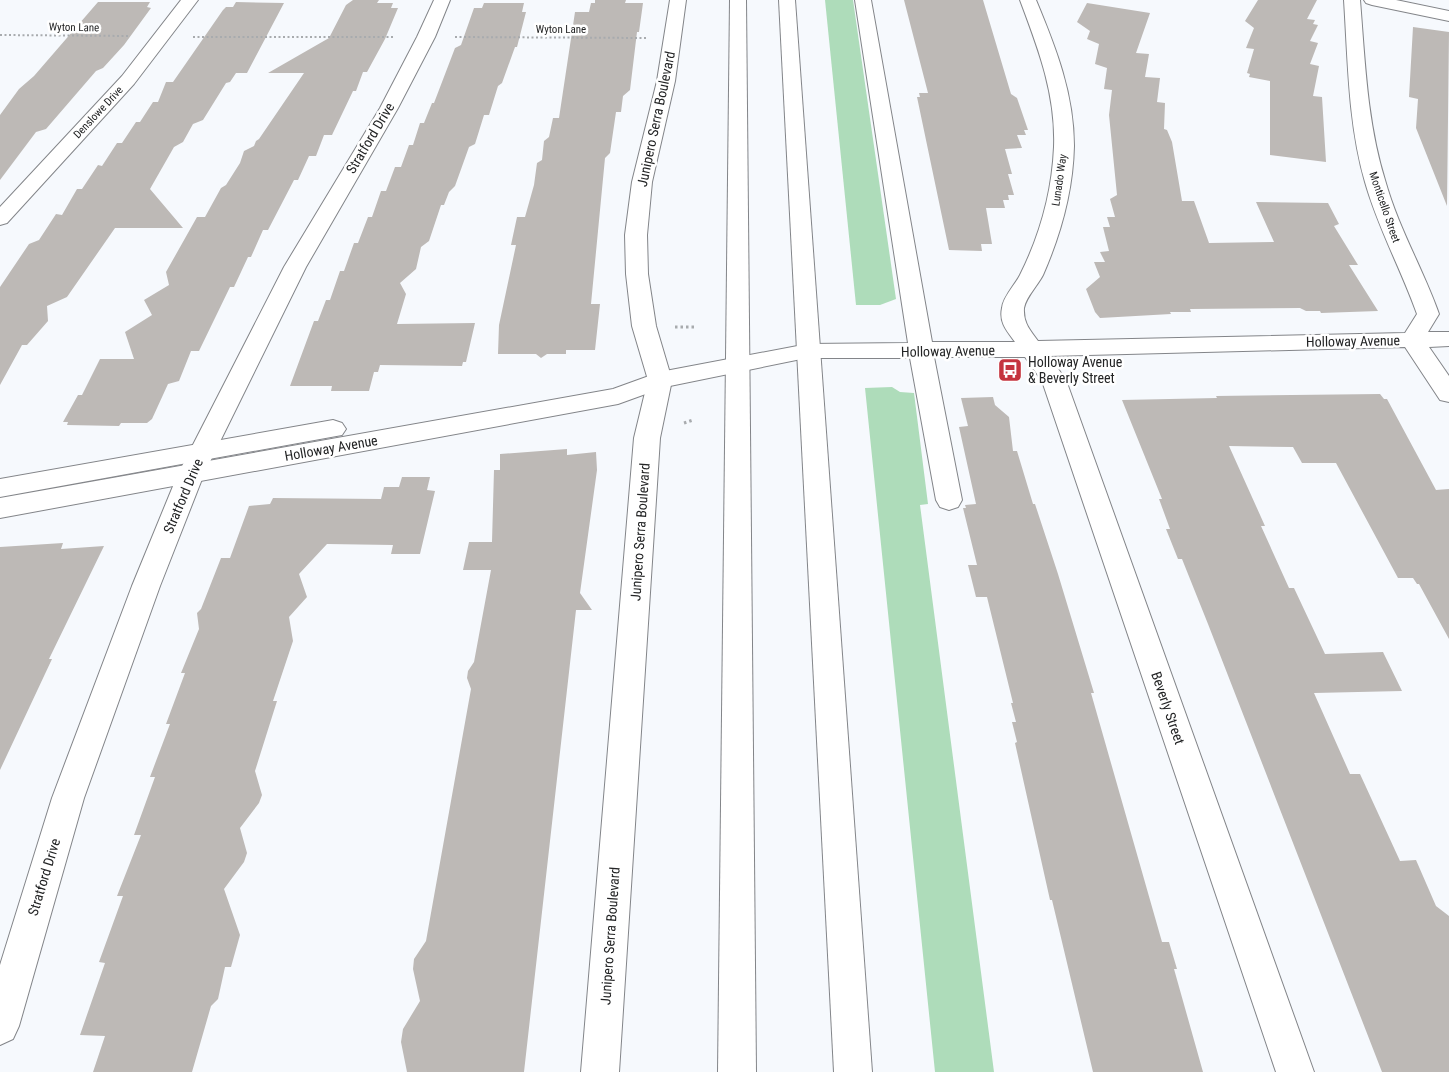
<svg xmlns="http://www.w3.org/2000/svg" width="1449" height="1072" viewBox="0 0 1449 1072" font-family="'Roboto Condensed',sans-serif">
<rect width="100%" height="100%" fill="#f6f9fd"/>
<g fill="#aedcba">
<path d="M825 0H853L896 299 880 305H856Z"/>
<path d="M892 387 900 392 914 393 928 504 920 505 994 1072H935L865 388Z"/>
</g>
<g fill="#bdb9b6">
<path d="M353 0H379L377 3H393L391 8H398L385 39 367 72H363L356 91H353L332 135H324L316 156H309L298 180H294L268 230H263L251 257H248L234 287H230L199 351H191L179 381 168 384 152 419 147 423H121L119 426 67 425 68 422H63L78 395H82L100 359H134L125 332 152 315 144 300 169 285 166 272 197 217H205L221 188 226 185 240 163 244 151 254 146 256 141 259 139 304 73H268L329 38 346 5Z"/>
<path d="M595 0H626L625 3H643L639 32H637L630 90 623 96 621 112H616L610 153 605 158 591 304H600L595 350H566V354H547L541 358 536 354H498L499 325 516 245H511L517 217H525L534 185 537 163 542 160 544 141 549 137 553 118H559L575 12H589L591 3H595Z"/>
<path d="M904 0H983L1011 94 1017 98 1028 130H1024L1026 135H1017L1022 148 1005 149 1012 174H1008L1014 195H1008L1009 200H1003L1005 208H986L992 244H981L982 251 949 250 917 97H920L919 93H928Z"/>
<path d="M1258 0H1317L1307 19 1315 20 1313 24 1318 25 1310 41 1318 43 1310 64 1319 66 1313 96 1322 97 1326 162 1270 155V81L1249 77 1250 74 1247 73 1254 49 1246 48 1254 28 1245 21Z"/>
<path d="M98 2H150L147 7 151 8 124 45 103 68 96 71 46 129 36 132 0 180V115L19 89 34 76Z"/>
<path d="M236 2 284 3 247 73H236L230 82 226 83 203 120 193 124 183 142 174 147 150 189 183 228H115L67 297 47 306 48 321 27 345H22L0 385V287L29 244 39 240 56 214 62 215 77 189H82L98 165 102 166 117 143H122L136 122H140L153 102H158L166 82H173L223 10 226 7H233Z"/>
<path d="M484 3H524L522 12H526L517 47H515L502 83 498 86 489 115H484L475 144 469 147 455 186 449 192 444 205H441L429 241 421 247 416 269 400 283 406 294 397 324 475 323 466 362H463L462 366 380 365 378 372H374L369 391H331L332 386H290L314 321H318L326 300H330L340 271H344L354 243H358L368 217H372L381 191H386L395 167H401L409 145H413L420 123H424L432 103H434L455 48 461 45 474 8H482Z"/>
<path d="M1087 3 1150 13 1136 53 1149 54 1145 77 1160 78 1157 102 1165 103 1164 129 1167 130 1172 142 1182 201H1194L1209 243 1274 242 1256 202 1328 203 1339 224 1334 226 1358 265H1349L1378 311 1321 313 1320 311H1306L1300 308 1190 309 1191 312H1170L1171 314 1100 318 1095 312 1086 289 1100 277 1094 262H1105L1100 252 1109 251 1103 227H1110L1107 217H1115L1110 199 1117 195 1109 115 1112 90 1104 89 1107 68 1095 64 1099 44 1087 39 1090 31 1077 22Z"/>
<path d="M1413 27 1449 32 1447 206 1416 128 1418 99 1409 97Z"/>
<path d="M1380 394 1384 399H1387L1436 490 1449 489V639L1419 584H1417L1413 578H1398L1336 463H1302L1293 447 1229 446 1265 526H1261L1289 588H1294L1325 654 1383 652 1402 691 1314 693 1350 774H1360L1400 861 1416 860 1436 906 1449 916V1072H1382L1208 624 1182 559H1178L1166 529H1170L1159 499H1162L1122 400 1217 398 1216 396Z"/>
<path d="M993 397 995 405 1009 417 1013 451H1017L1033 504H1035L1058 574 1094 693H1091L1162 942H1169L1177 969H1174L1203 1072H1093L1052 900H1050L1015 743 1017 742 1012 722H1016L1011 703H1013L987 597H976L968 565H977L963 508H966L965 505 976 504 959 427 968 426 961 398Z"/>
<path d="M567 449V455L596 452 597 470 580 593 592 610H576L524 1072H407L401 1042 403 1029 420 1001 413 969 414 959 426 941 471 689 467 678 468 671 474 662 491 570H463L469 542H492L494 470H500V454Z"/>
<path d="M402 477H430L427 490 435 491 420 554H391L393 545 327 544 299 574 307 597 289 617 293 641 273 701H277L255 771 262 795 259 803 240 828 247 853 244 862 224 889 240 935 231 967H225L218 999 211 1006 192 1072H93L105 1036 80 1035 105 963 99 962 123 896H117L141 835H134L155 777H150L170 724H166L185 673H181L199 629 197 613 201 609 221 558H230L249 506 270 504 273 498 381 499 384 487H399Z"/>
<path d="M63 543 61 549 104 546 49 659H52L0 770V547Z"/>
</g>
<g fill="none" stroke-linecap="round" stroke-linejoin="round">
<defs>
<g id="minor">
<path d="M181 0H198L134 84 7 223 0 225V207L122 76Z"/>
<path d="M434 0H450L435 37 398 108 306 267 204 474 160 586 84 798 19 1026 13 1039 0 1045V965L52 798 132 586 178 474 284 267 380 108 417 37Z"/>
<path d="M670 0H686L675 81 652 182 647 235 648 274 656 326 672 380 660 438 619 1072H581L634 438 648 380 632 326 626 274 625 235 632 182 657 81Z"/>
<path d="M855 0H871L932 342H1015C1006 330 999 322 1002 308 1003 297 1015 285 1020 275 1040 235 1052 192 1054 147 1056 94 1038 48 1020 0H1036C1056 48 1074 94 1074 146 1073 191 1061 234 1043 275 1038 285 1026 297 1024 308 1023 323 1030 330 1038 341L1405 333 1417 314C1401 269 1378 228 1365 182 1348 123 1348 61 1344 0H1360C1365 61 1367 122 1385 180 1398 227 1423 269 1439 314L1428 332H1449V346L1429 347 1449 376V402L1440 400 1405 347 1049 356 1066 380 1314 1072H1276L1042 381 1025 357H934L962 500 958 507 949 510 940 507 936 500 910 358H808L800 356 796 351 800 346 808 344 908 343Z"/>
<path d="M1364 0H1396L1449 11V21L1372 5 1366 3Z"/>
</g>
<g id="tertiary">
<path d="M808 344 816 346 820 351 816 356 665 387 618 404 0 518V498L613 389 660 372Z"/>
<path d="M333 420 342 423 346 429 342 435 0 497V479Z"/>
</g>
<g id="primary">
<path d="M730 0H746L756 1072H718Z"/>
<path d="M779 0H795L872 1072H834Z"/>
</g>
</defs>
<use href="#minor" stroke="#838589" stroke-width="2"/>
<use href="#tertiary" stroke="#838589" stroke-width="2"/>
<use href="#primary" stroke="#838589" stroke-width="2"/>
<g stroke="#a8abae" stroke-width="2" stroke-dasharray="2 2.5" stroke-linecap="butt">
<path d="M0 35 130 36"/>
<path d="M193 37H395"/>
<path d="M455 37 646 38"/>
</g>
<g stroke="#a8abae" stroke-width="3" stroke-dasharray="2.5 3" stroke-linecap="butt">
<path d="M675 327H696"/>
<path d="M684 423 693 420"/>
</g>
<use href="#minor" fill="#fff" fill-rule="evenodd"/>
<use href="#tertiary" fill="#fff" fill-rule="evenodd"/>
<use href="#primary" fill="#fff" fill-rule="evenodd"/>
</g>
<defs>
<symbol id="bus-square" viewBox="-11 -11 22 22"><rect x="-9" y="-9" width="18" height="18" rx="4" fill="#c5353f" stroke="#fff"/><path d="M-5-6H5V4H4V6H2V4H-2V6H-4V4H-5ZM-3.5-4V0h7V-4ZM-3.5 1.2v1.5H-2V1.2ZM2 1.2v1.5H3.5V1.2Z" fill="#fff"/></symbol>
</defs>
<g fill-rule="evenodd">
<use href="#bus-square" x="996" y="356" width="28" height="28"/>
</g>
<g text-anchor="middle" stroke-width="5" stroke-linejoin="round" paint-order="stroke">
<g font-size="11" fill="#232425" stroke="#fff">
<text transform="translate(74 27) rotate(1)" y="4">Wyton Lane</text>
<text x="561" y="33">Wyton Lane</text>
<text transform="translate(98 112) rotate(-47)" y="4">Denslowe Drive</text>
<text transform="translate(1059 180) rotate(-82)" y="4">Lunado Way</text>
<text transform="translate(1385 207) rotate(71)" y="4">Monticello Street</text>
</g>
<g font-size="14" fill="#232425" stroke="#fff">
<text transform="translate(656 119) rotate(-78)" y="5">Junipero Serra Boulevard</text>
<text transform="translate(370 138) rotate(-59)" y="5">Stratford Drive</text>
<text transform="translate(1353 341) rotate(-1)" y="5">Holloway Avenue</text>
<text transform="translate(948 351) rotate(-1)" y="5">Holloway Avenue</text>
<text transform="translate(331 448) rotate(-10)" y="5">Holloway Avenue</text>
<text transform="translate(183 496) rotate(-67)" y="5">Stratford Drive</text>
<text transform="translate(640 532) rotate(-86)" y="5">Junipero Serra Boulevard</text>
<text transform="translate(1168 708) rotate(71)" y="5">Beverly Street</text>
<text transform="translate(44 877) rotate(-73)" y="5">Stratford Drive</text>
<text transform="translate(610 936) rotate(-86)" y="5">Junipero Serra Boulevard</text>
</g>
<g font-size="14" fill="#232425" stroke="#fff" text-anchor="start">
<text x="1028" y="367">Holloway Avenue<tspan x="1028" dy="16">&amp; Beverly Street</tspan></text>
</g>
</g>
</svg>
